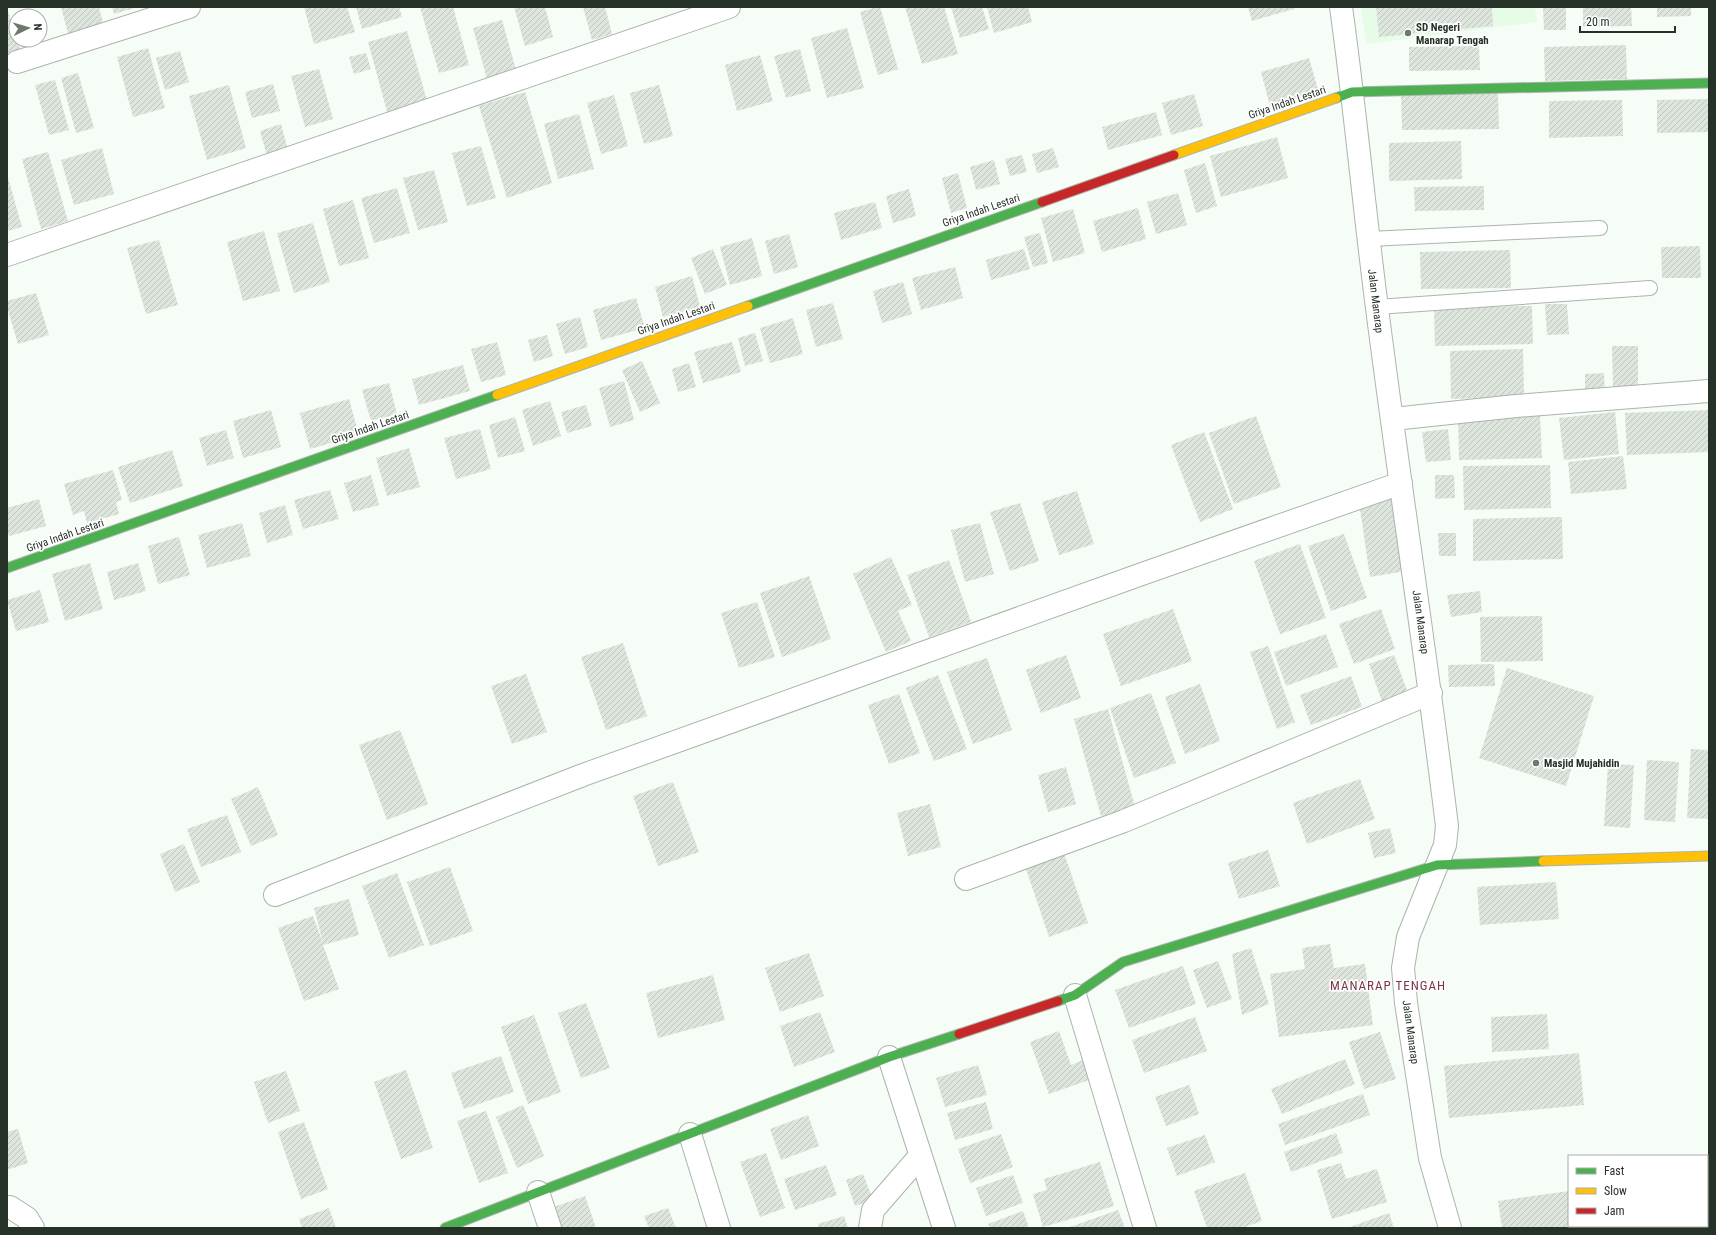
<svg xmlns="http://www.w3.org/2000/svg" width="1716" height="1235" viewBox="0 0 1716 1235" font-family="'Roboto Condensed',sans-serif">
<defs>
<pattern id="building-hatch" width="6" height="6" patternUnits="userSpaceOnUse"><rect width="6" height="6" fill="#dde5dd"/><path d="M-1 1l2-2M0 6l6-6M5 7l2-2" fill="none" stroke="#bec5be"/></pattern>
</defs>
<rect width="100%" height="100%" fill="#f6fcf6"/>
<path fill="#e7fce7" d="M1361 7H1535L1537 22 1366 44Z"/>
<g fill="url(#building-hatch)">
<path d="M7 7 21 53 7 57Z"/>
<path d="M61 7H99L105 31 70 41Z"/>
<path d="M112 7H138L114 14Z"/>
<path d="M304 7H347L355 32 314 44Z"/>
<path d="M356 7H399L402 17 362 29Z"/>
<path d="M420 7H453L469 65 439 73Z"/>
<path d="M514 7H545L553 37 525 46Z"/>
<path d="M583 7H605L612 34 592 40Z"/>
<path d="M877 7H880L898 69 878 75 860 12Z"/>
<path d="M905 7H944L958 54 922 64Z"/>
<path d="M951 7H982L989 29 960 38Z"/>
<path d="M987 7H1028L1032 22 994 33Z"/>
<path d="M1248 7H1293L1294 9 1252 21Z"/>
<path d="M1376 7H1492L1493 26 1379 37Z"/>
<path d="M1543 7H1566V30H1544Z"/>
<path d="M1583 7H1631L1632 26 1583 27Z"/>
<path d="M1657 7H1691V16L1657 17Z"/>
<path d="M502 20 516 70 487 79 473 28Z"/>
<path d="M847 28 864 88 827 98 811 38Z"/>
<path d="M407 31 428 104 388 115 368 42Z"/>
<path d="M1626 45 1627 79 1545 81 1544 47Z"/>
<path d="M1479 46 1480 70 1409 71V47Z"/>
<path d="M148 48 165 108 133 117 117 57Z"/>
<path d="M800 49 811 91 786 98 774 56Z"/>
<path d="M180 51 189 82 165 90 156 58Z"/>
<path d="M366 53 371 69 354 74 349 57Z"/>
<path d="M760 55 773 101 737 111 725 65Z"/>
<path d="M1309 58 1319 93 1270 106 1261 72Z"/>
<path d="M319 69 333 119 305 127 291 76Z"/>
<path d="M78 73 94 128 76 133 61 78Z"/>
<path d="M55 80 69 130 49 135 35 85Z"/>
<path d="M273 84 280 111 252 118 245 92Z"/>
<path d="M229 85 246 148 207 160 189 96Z"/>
<path d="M659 85 673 136 644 144 630 93Z"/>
<path d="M525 92 552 183 507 198 479 106Z"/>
<path d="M1498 92 1499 129 1402 130 1401 94Z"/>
<path d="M1194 94 1203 126 1171 135 1162 103Z"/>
<path d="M614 95 628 146 601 154 587 103Z"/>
<path d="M1709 99V132L1657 133V100Z"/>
<path d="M1622 100 1623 136 1549 138V101Z"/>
<path d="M1156 112 1162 135 1108 150 1102 127Z"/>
<path d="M579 114 594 169 558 179 544 124Z"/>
<path d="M281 124 288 150 267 156 260 131Z"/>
<path d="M1277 137 1288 178 1221 197 1210 156Z"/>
<path d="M1461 141 1462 179 1389 181V143Z"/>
<path d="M481 146 496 198 467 206 452 153Z"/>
<path d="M102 148 114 194 74 205 61 160Z"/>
<path d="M1053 148 1059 167 1037 173 1032 154Z"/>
<path d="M48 152 68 221 41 229 22 159Z"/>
<path d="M1022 155 1027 172 1010 176 1005 159Z"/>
<path d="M994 160 1000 184 976 190 970 167Z"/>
<path d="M1205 163 1217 206 1196 213 1184 170Z"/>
<path d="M434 170 448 222 418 230 403 178Z"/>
<path d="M958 173 967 208 951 213 942 178Z"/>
<path d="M7 174 22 227 7 231Z"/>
<path d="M1484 186V210L1415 211 1414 187Z"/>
<path d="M397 188 410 233 374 243 361 198Z"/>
<path d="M909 189 916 216 893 223 886 196Z"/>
<path d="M1178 193 1187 225 1156 234 1147 202Z"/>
<path d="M353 200 369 258 339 266 323 209Z"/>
<path d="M875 202 882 228 841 240 834 213Z"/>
<path d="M1138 208 1146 239 1102 252 1093 221Z"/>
<path d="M1073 209 1085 253 1053 262 1041 218Z"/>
<path d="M313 223 330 282 294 293 277 233Z"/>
<path d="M264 231 280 291 243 301 227 242Z"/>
<path d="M1040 233 1048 263 1033 267 1024 237Z"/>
<path d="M789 234 798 267 774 274 765 241Z"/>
<path d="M752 238 762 276 730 285 720 247Z"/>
<path d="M159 240 178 305 146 314 127 248Z"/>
<path d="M1700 246 1701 278H1662L1661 247Z"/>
<path d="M713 249 727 285 705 294 691 258Z"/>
<path d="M1024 249 1030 269 991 280 986 260Z"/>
<path d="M1510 250 1511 288 1421 289 1420 252Z"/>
<path d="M955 267 963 298 921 310 912 278Z"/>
<path d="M692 276 700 307 663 317 655 287Z"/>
<path d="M903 282 912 314 882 323 873 291Z"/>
<path d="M36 293 49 335 18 344 7 307V301Z"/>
<path d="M636 298 645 328 601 340 593 310Z"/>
<path d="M833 303 843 339 816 347 806 310Z"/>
<path d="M1545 304H1567L1569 334 1547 335Z"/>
<path d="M1532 306 1533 344 1435 346 1434 308Z"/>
<path d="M580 317 588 347 565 354 556 324Z"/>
<path d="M793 318 803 354 770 363 760 328Z"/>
<path d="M755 333 763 361 745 366 738 338Z"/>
<path d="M547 335 553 356 534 362 528 340Z"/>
<path d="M497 342 506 375 481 382 471 349Z"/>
<path d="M732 342 741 372 703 383 694 352Z"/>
<path d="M1612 346H1638V386L1613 387Z"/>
<path d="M1523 349 1524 397 1451 399 1450 351Z"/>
<path d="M642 361 660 403 640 412 622 370Z"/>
<path d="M689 363 696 387 678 392 672 369Z"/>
<path d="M463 365 470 391 419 405 412 379Z"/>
<path d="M1604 373 1605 393H1585V374Z"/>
<path d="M624 381 634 420 610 427 599 388Z"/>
<path d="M389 383 397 414 371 421 362 390Z"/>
<path d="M349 399 359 435 310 449 300 413Z"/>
<path d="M550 401 561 436 533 446 522 410Z"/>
<path d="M586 405 592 426 567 433 561 412Z"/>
<path d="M271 410 281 447 243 458 233 421Z"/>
<path d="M1709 410V452L1627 455 1625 413Z"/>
<path d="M1615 412 1619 454 1564 460 1559 418Z"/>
<path d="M1540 415 1542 458 1459 460 1458 418Z"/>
<path d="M1256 416 1281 487 1234 504 1209 433Z"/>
<path d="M515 417 525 451 498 458 489 425Z"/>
<path d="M480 429 491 469 456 479 444 438Z"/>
<path d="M1448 429 1451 460 1426 462 1422 432Z"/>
<path d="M226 430 234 458 207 466 199 438Z"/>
<path d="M1204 432 1233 509 1200 522 1171 445Z"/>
<path d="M409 448 420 487 387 496 376 458Z"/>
<path d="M172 450 183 486 130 503 118 467Z"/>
<path d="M1623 456 1627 489 1571 494 1568 462Z"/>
<path d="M1550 465 1551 508 1464 510 1463 466Z"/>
<path d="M113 470 122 500 116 502 119 514 87 523 84 511 73 515 64 484Z"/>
<path d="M371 475 379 505 353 512 344 483Z"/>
<path d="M1435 475H1454L1455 498 1435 499Z"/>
<path d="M330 490 339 519 303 529 294 500Z"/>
<path d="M1077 491 1094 544 1059 555 1042 502Z"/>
<path d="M1395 496 1406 571 1370 577 1359 502Z"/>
<path d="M39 499 46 526 9 536 7 530V508Z"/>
<path d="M1020 503 1039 561 1010 571 990 512Z"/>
<path d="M285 505 293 535 267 543 259 513Z"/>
<path d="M1562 517 1563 559 1473 561V519Z"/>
<path d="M242 523 251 556 207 568 198 535Z"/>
<path d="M980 523 994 574 965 582 951 530Z"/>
<path d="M1438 533H1456V556H1439Z"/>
<path d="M1344 534 1367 598 1331 611 1308 546Z"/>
<path d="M179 537 190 575 158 584 148 546Z"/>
<path d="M1300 544 1326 618 1280 634 1254 561Z"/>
<path d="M891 557 912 605 898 611 911 641 886 652 853 574Z"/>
<path d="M949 560 971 622 929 637 907 575Z"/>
<path d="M90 563 103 609 65 621 52 574Z"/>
<path d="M138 563 146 591 114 600 107 572Z"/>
<path d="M809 576 831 639 782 657 760 593Z"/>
<path d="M40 590 49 622 16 631 7 600Z"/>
<path d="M1480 591 1482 612 1451 617 1447 595Z"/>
<path d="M757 602 775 657 739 668 721 613Z"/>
<path d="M1173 609 1192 661 1121 686 1103 634Z"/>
<path d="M1381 609 1395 649 1354 664 1339 624Z"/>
<path d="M1542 616 1543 661 1481 662 1480 617Z"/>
<path d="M1326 634 1338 667 1286 686 1274 652Z"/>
<path d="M623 643 647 716 606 730 581 657Z"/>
<path d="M1268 646 1295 722 1277 729 1250 652Z"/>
<path d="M1066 655 1081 698 1041 713 1026 670Z"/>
<path d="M1394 655 1408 693 1382 702 1369 664Z"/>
<path d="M987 658 1012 730 973 744 947 672Z"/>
<path d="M1494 664 1495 686 1449 687 1448 665Z"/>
<path d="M1507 668 1594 696 1566 786 1479 758Z"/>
<path d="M526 674 547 732 512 744 491 686Z"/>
<path d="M938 675 967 749 934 761 906 688Z"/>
<path d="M1351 676 1362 707 1311 725 1300 695Z"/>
<path d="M1200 684 1220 741 1185 754 1165 697Z"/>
<path d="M1151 693 1176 763 1134 778 1110 708Z"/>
<path d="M899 694 920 753 889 764 868 705Z"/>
<path d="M1108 709 1135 807 1101 816 1074 719Z"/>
<path d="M400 730 428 804 387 820 359 745Z"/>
<path d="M1691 749 1709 750V819L1687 818Z"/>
<path d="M1647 760 1679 762 1675 822 1644 820Z"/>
<path d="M1608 764 1634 765 1630 828 1604 826Z"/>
<path d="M1066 767 1076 804 1048 812 1038 775Z"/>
<path d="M1360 779 1375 819 1307 844 1293 803Z"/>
<path d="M673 782 699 852 658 866 633 796Z"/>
<path d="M258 787 278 835 251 846 231 799Z"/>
<path d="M930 804 941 847 908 856 897 813Z"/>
<path d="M227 815 241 852 201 867 187 829Z"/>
<path d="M1390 828 1396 853 1374 858 1368 833Z"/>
<path d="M184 844 200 882 175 892 160 854Z"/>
<path d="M1063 850 1088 923 1049 937 1024 863Z"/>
<path d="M1268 850 1280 886 1239 899 1228 863Z"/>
<path d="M450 867 473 931 430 946 407 882Z"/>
<path d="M397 873 424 945 389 958 362 886Z"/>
<path d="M1556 882 1559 919 1480 925 1477 887Z"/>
<path d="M349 899 359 935 323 945 339 989 304 1001 278 928 313 916 323 943 314 908Z"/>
<path d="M1330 944 1334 968 1365 964 1373 1025 1279 1037 1270 974 1305 969 1302 948Z"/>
<path d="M1251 948 1269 1004 1242 1015 1232 954Z"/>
<path d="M809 953 824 996 780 1012 765 968Z"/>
<path d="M1218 961 1232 999 1207 1008 1193 970Z"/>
<path d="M1183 966 1196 1004 1129 1028 1115 990Z"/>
<path d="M713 975 725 1020 658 1038 646 993Z"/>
<path d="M586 1003 610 1068 581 1078 558 1013Z"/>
<path d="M820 1012 835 1052 794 1067 780 1026Z"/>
<path d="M1547 1014 1549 1049 1492 1052 1491 1017Z"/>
<path d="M534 1015 561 1092 528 1104 501 1027Z"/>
<path d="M1195 1017 1207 1051 1144 1073 1132 1040Z"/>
<path d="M1059 1031 1071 1065 1083 1060 1089 1080 1049 1094 1030 1042Z"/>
<path d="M1380 1032 1396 1079 1364 1089 1349 1042Z"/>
<path d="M1579 1053 1584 1105 1449 1118 1444 1066Z"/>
<path d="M501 1056 514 1092 464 1109 451 1073Z"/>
<path d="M1345 1059 1355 1084 1282 1114 1271 1089Z"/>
<path d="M978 1065 987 1095 945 1107 936 1078Z"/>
<path d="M406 1070 433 1148 401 1159 374 1082Z"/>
<path d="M286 1071 300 1111 268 1123 254 1082Z"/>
<path d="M1189 1085 1199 1114 1166 1126 1155 1097Z"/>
<path d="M1363 1094 1370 1115 1285 1145 1278 1124Z"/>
<path d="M986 1102 993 1129 955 1140 947 1113Z"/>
<path d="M523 1105 544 1156 517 1168 496 1117Z"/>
<path d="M486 1111 508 1173 479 1183 457 1121Z"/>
<path d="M808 1115 819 1146 781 1160 770 1129Z"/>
<path d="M304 1122 328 1189 301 1199 278 1132Z"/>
<path d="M18 1129 28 1163 7 1170V1132Z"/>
<path d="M1336 1133 1343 1153 1291 1172 1284 1152Z"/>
<path d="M1001 1134 1013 1167 970 1183 958 1149Z"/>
<path d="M1205 1135 1215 1162 1177 1176 1167 1148Z"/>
<path d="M766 1153 785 1208 760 1217 740 1162Z"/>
<path d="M1100 1162 1114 1206 1043 1227 1033 1194 1047 1190 1044 1179Z"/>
<path d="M1341 1163 1346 1179 1377 1169 1387 1202 1332 1219 1317 1170Z"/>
<path d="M826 1165 837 1195 795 1210 784 1179Z"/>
<rect x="1707" y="1167" width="2" height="52"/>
<path d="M1245 1173 1262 1221 1242 1228H1207L1194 1191Z"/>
<path d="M863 1174 873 1200 855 1206 846 1180Z"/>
<path d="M1013 1175 1023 1203 986 1216 976 1188Z"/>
<path d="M1569 1191V1226H1598L1599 1228H1502L1498 1201Z"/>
<path d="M585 1196 596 1228H558L551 1208Z"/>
<path d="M329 1208 336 1228H302L299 1219Z"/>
<path d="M668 1208 676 1228H649L644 1216Z"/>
<path d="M1118 1210 1125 1228H1067Z"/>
<path d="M1023 1211 1029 1228H990L988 1224Z"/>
<path d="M1389 1213 1394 1228H1347Z"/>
<path d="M844 1216 848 1228H819L818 1224Z"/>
</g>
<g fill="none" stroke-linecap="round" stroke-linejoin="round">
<defs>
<g id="lane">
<path d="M1369 239 1600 228"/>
<path d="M1377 307 1650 288"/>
</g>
<g id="street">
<path d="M1341 7C1355 107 1364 208 1377 308 1399 481 1426 653 1447 826L1445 845 1408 937 1403 968 1406 1003 1430 1158 1450 1228"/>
<path d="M17 62 189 7"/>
<path d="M7 255 729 7"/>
<path d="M1393 419 1516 406 1709 391"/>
<path d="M966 879 1124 821 1431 693"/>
<path d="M275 895 583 775 1142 574 1401 483"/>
<path d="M1075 995 1145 1228"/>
<path d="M889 1057 944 1228"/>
<path d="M690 1134 719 1228"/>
<path d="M538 1192 550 1228"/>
<path d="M7 1207H10L27 1218 33 1228"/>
<path d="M870 1228 873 1210 920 1156"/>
</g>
<g id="fast">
<path d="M1336 98 1352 92 1709 83"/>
<path d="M748 306 1042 202"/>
<path d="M7 568 497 395"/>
<path d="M1058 1001 1075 995 1123 962 1437 865 1543 861"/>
<path d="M445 1228 889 1057 959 1034"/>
</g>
<g id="slow">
<path d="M1174 155 1336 98"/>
<path d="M497 395 748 306"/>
<path d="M1543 861 1709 856"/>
</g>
<g id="jam">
<path d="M1042 202 1174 155"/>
<path d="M959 1034 1058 1001"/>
</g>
</defs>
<use href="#lane" stroke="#acb4ad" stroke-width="16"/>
<use href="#street" stroke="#acb4ad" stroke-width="24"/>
<use href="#fast" stroke="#acb4ad" stroke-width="11"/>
<use href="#slow" stroke="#acb4ad" stroke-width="11"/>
<use href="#jam" stroke="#acb4ad" stroke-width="11"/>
<use href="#lane" stroke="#fefffe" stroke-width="14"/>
<use href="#street" stroke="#fefffe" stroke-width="22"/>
<use href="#fast" stroke="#4caf50" stroke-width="9"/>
<use href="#slow" stroke="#ffc107" stroke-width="9"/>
<use href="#jam" stroke="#c62828" stroke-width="9"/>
</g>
<g fill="#6f786f" stroke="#fff" stroke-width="1.5">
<circle cx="1408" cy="33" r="4"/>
<circle cx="1536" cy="763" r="4"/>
</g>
<g text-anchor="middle" stroke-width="3.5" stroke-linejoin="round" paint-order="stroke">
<g font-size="11" font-weight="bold" fill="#263127" stroke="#fff" text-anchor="start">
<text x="1416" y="31">SD Negeri<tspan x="1416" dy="13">Manarap Tengah</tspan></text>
<text x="1544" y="767">Masjid Mujahidin</text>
</g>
<g font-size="11" fill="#263127" stroke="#fff">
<text transform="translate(1287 102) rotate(-19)" y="4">Griya Indah Lestari</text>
<text transform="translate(981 210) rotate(-19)" y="4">Griya Indah Lestari</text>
<text transform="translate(1376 301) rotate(83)" y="4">Jalan Manarap</text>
<text transform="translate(676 318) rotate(-19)" y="4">Griya Indah Lestari</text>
<text transform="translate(370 427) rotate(-19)" y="4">Griya Indah Lestari</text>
<text transform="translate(65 535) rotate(-19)" y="4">Griya Indah Lestari</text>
<text transform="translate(1421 622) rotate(82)" y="4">Jalan Manarap</text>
<text transform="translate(1411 1032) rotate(82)" y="4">Jalan Manarap</text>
</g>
<g font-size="13" letter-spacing="1" fill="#7c364c" stroke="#fff">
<text x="1388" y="990">MANARAP TENGAH</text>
</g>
</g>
<rect width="1716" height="1235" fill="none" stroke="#263127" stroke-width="16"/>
<rect x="1568" y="1155" width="140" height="72" fill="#ffffff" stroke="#a8ada9"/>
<rect x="1576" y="1168" width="20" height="6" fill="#4caf50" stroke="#a8ada9"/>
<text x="1604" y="1175" font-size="12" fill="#263127">Fast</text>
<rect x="1576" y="1188" width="20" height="6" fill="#ffc107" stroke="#a8ada9"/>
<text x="1604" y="1195" font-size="12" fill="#263127">Slow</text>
<rect x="1576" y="1208" width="20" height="6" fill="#c62828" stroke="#a8ada9"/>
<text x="1604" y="1215" font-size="12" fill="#263127">Jam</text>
<g transform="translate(28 28) rotate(85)"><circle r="19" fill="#ffffff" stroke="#a8ada9"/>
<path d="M0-3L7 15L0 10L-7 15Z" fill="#6f786f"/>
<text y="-6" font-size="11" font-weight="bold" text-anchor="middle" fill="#263127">N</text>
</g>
<path d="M1580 26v6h95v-6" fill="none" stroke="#263127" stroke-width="2"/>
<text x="1586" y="26" font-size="12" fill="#263127" stroke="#ffffff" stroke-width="3" paint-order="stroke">20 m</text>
</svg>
